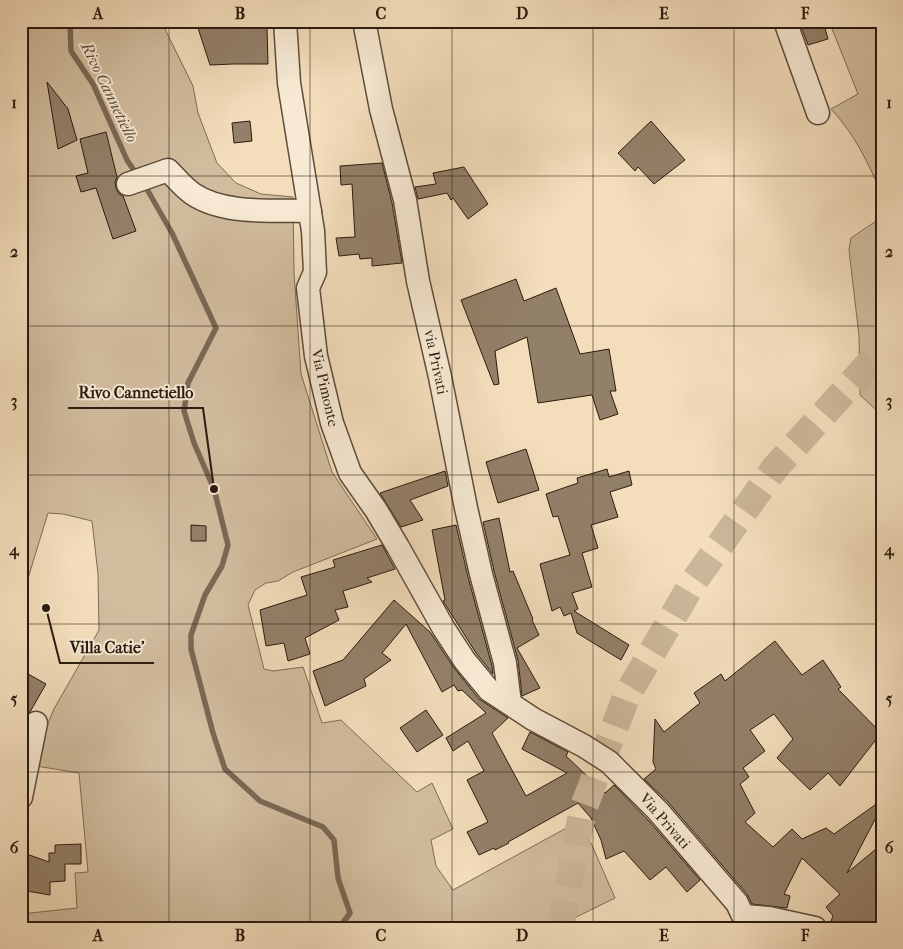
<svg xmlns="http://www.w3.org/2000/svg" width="903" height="949" viewBox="0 0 903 949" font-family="'IM FELL French Canon',serif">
<rect width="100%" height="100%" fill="#f3ddbb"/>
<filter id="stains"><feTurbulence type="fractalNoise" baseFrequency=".004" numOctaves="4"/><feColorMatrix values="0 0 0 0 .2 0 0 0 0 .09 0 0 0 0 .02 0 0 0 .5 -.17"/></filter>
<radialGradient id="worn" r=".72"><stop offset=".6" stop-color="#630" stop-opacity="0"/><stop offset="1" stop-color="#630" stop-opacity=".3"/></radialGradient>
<g fill="#d1bc9e" stroke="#7e6c57">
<path d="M21 21H161L193 86 198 113 217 163 236 183 261 194 293 197 294 273 301 374 332 472 377 539 293 572 278 581 266 583 255 590 248 605 264 669 273 671 303 667 322 723 341 720 417 792 432 783 453 829 431 840 436 866 453 890 581 820 615 898 554 928H21V914L77 908 75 873 88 872 79 773 36 766 40 742 54 709 99 630 98 574 92 521 63 514 48 513 21 601Z"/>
<path d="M829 21H882V195C869 164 854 133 831 109L858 94Z"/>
<path d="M882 217V415L860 395 859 336 849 250 851 238Z"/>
</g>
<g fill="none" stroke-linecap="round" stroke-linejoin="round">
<g stroke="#7a6854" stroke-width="5.5">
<path d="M70 21 71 51 93 84 127 160 137 175"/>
<path d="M144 184 172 233 216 328 188 383 184 411 194 443 214 489 228 545 222 566 205 595 191 635V649L213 733 225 769 260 801 323 827 334 840 338 878 350 913 339 928"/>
</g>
</g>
<g fill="#938069" stroke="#2b1b10">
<path d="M799 21H823L828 39 808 45Z"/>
<path d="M197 25 267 28 268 64H233L210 65Z"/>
<path d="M47 82 68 109 77 140 58 149Z"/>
<path d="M250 121 252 141 234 143 232 123Z"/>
<path d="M651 121 685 160 654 184 638 167 635 171 618 153Z"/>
<path d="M106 132 117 177 115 182 116 188 119 194 123 196 136 231 113 239 96 188 81 192 76 176 88 173 80 139Z"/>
<path d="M382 163 392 203 402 263 372 266V258L360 259 359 254 339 256 336 238 355 237 352 184 341 185 340 166Z"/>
<path d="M464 167 488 204 468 219 453 198 451 200 447 193 418 199 415 187 436 184 433 173Z"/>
<path d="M516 279 524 301 556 288 580 354 609 349 616 391H610L618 414 600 420 592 395 538 403 527 337 495 351 499 384 494 385 461 300Z"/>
<path d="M526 449 539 490 498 503 486 462Z"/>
<path d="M607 469 609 477 629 471 632 485 610 492 618 517 591 525 598 548 582 553 592 587 572 593 578 609 574 611 629 645 621 660 577 633 571 613 564 616 560 607 552 611 540 564 570 555 558 516 553 517 546 494 578 483 577 478Z"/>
<path d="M445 471 448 486 410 500 423 520 401 527 380 493Z"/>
<path d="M499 518 510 572 513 571 533 619 532 620 539 635 517 648 540 688 522 696 518 660 494 571 483 522Z"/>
<path d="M191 525 206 526V541H191Z"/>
<path d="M456 525 468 577 492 666 493 674 476 653 443 601 445 600 432 530Z"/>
<path d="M382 545 395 569 367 578 372 582 343 591 348 607 335 610 339 620 305 638 310 654 288 661 284 643 266 646 260 610 307 595 301 577 335 567 333 560Z"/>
<path d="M394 600 430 632 454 668 479 699 508 718 492 733 526 796 567 773 522 749 530 732 568 752 566 756 605 793 614 785 648 820 700 880 687 892 666 867 650 880 624 851 606 859 601 840 591 818 578 803 508 842 509 843 495 850 494 848 479 855 467 832 488 822 467 780 484 771 468 741 453 751 446 738 486 713 462 690 458 691 454 685 442 692 406 624 382 653 391 660 364 679 366 686 325 706 313 671 343 660Z"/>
<path d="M775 641 802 675 823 660 841 687 838 689 881 733 840 786 828 773 810 790 777 758 793 739 774 714 750 730 765 751 743 768 749 777 740 784 755 813 745 822 773 847 792 829 802 839 826 828 834 834 882 800V806L847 873 882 844V928H840L831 921 833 916 826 907 840 894 802 858 784 894 790 896 787 908 752 904 747 894 668 802 644 779 656 769 653 762 655 719 664 732 700 703 694 693 721 674 725 681Z"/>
<path d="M21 670 46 684 30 712 26 715 21 727Z"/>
<path d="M426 710 443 735 417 752 400 728Z"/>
<path d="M81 844V864H65V881L50 882V895L21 890V852L49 862V853H55V845Z"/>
</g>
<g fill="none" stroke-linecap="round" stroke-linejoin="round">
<path stroke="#cbb699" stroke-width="28" stroke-dasharray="28 14" stroke-linecap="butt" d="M560 928 583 809 627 695 692 584 775 468 868 365 882 353"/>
<defs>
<g id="minor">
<path d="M285 21 289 83 313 231 315 272 308 288 316 356 332 423 350 473 376 510 398 547 444 629 465 661 489 690 533 719 584 746 609 762 658 811 737 903 743 916 769 918 815 928"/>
<path d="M364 21 381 109 405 200 418 281 440 377 466 508 481 574 505 663 510 703"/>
<path d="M785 21 818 113"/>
<path d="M128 184 168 170C176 178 183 187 193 194 224 215 274 210 310 211"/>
<path d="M21 797 36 723"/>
</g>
</defs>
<use href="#minor" stroke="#5d4c3b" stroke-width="25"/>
<use href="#minor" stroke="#f7e9d3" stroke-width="22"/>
</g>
<path fill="none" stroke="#2b1b10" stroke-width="1" stroke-opacity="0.55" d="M169 21V928M310 21V928M452 21V928M593 21V928M734 21V928M21 176H882M21 326H882M21 475H882M21 624H882M21 772H882"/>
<g text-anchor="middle" stroke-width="4" stroke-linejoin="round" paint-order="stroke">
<g font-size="15" fill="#2b1b10" stroke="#f7e9d3">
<text transform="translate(436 362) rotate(78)" y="5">via Privati</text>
<text transform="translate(325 388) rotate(77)" y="5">Via Pimonte</text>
<text transform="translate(665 821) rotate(49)" y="5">Via Privati</text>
</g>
<g font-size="16" font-style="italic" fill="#604e3d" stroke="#f7e9d3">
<text transform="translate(110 92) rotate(64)" y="6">Rivo Cannetiello</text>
</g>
</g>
<path fill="none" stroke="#2b1b10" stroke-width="2" d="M214 489L203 408H68M46 608L60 663H154"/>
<g fill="#2b1b10" stroke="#f7e9d3" stroke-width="2">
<circle cx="214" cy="489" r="5"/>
<circle cx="46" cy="608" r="5"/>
</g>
<g font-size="16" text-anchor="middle" font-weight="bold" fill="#2b1b10" stroke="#f7e9d3" stroke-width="4" stroke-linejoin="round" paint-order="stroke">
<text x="136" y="398">Rivo Cannetiello</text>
<text x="107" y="653">Villa Catie'</text>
</g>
<rect width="903" height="949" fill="none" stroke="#f3ddbb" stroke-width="55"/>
<rect x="28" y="28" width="848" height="894" fill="none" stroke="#2b1b10" stroke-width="2"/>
<g font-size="16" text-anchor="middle" font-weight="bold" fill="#2b1b10">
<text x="98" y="19">A</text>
<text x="240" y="19">B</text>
<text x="381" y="19">C</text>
<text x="522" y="19">D</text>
<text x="664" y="19">E</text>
<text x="805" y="19">F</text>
<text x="14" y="108">1</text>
<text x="889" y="108">1</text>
<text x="14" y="257">2</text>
<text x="889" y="257">2</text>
<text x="14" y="406">3</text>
<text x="889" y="406">3</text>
<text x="14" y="555">4</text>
<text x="889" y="555">4</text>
<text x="14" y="704">5</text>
<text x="889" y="704">5</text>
<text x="14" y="853">6</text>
<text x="889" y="853">6</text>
<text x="98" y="941">A</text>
<text x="240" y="941">B</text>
<text x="381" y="941">C</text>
<text x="522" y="941">D</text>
<text x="664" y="941">E</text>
<text x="805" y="941">F</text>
</g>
<rect width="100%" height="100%" filter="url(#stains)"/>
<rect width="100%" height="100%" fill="url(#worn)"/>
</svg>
